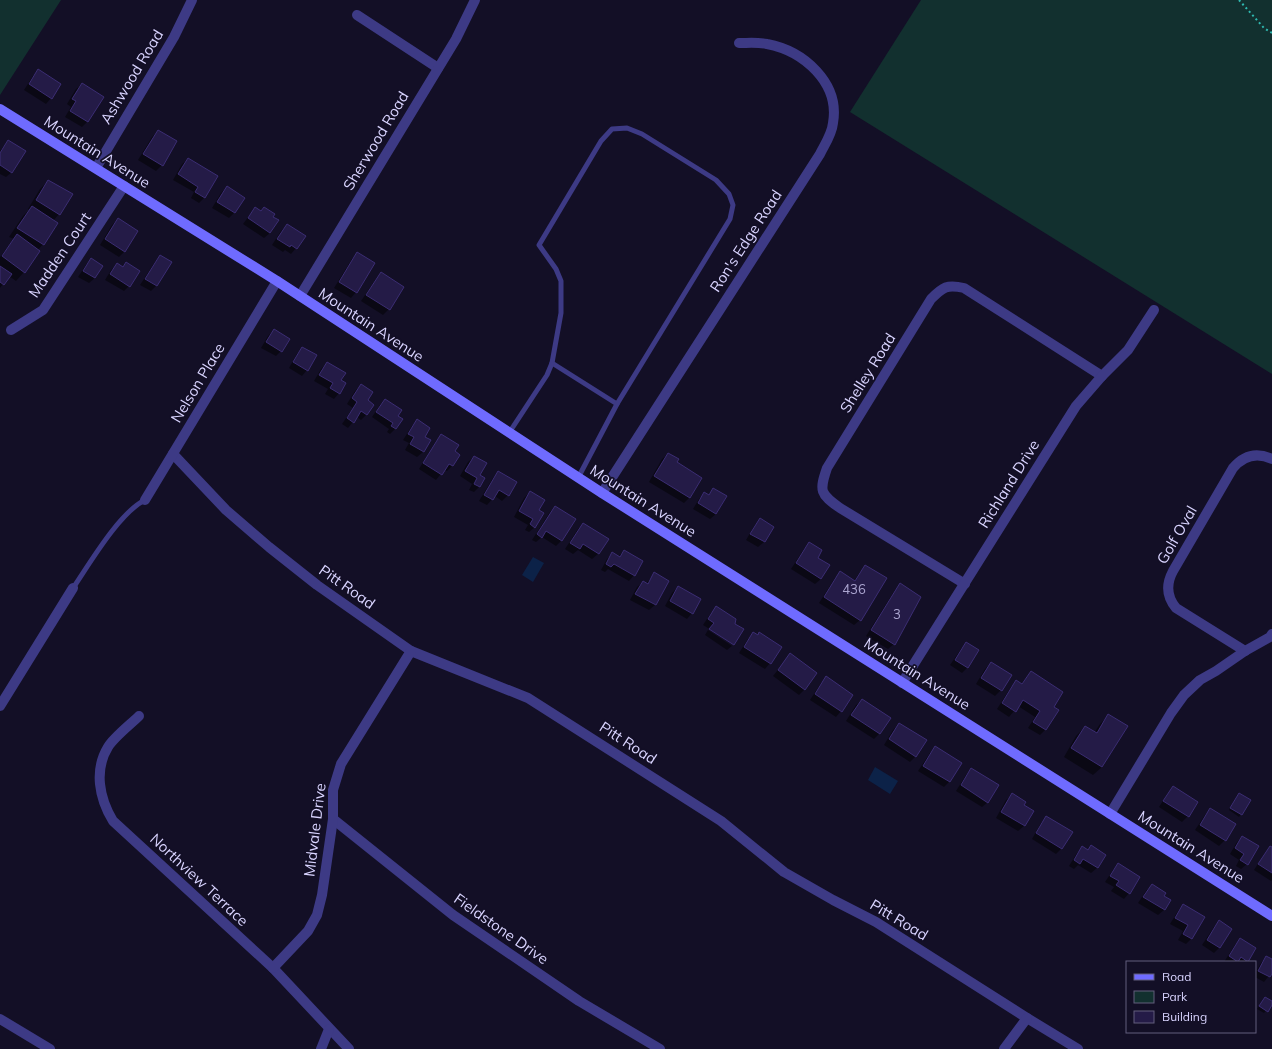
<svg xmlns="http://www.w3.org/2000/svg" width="1272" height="1049" viewBox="0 0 1272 1049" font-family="Mulish,sans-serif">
<rect width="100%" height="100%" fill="#130f26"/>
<g fill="#12302f">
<path d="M0 0H61L0 95Z"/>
<path d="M921 0H1272V374L850 112Z"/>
</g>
<g fill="#0c2248">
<path d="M533 557 544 563 533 582 522 575Z"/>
<path d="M875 767 898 781 890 794 868 780Z"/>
</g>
<g fill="#0007">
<path d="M38 71 51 98 46 104 24 90 33 76Z"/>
<path d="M82 84 102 97 87 122 82 127 65 117 71 107 67 104 76 89Z"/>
<path d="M158 131 176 142 162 165 156 171 138 160 152 137Z"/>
<path d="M8 141 12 172 6 177 0 174V151Z"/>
<path d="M188 159 205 197 199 203 191 198 194 192 173 180 182 164Z"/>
<path d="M48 181 59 214 53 221 57 223 43 244 38 250 24 272 16 281 9 276 0 288V257L14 239 9 237 23 216 29 210 28 209 40 189Z"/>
<path d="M227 187 244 198 234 213 229 218 212 208 221 193Z"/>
<path d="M255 208 260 212 264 208 270 233 264 238 243 224Z"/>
<path d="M118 219 125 251 119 257 100 245 112 225Z"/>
<path d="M287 225 296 248 291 254 285 250 283 252 272 245 281 231Z"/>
<path d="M357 253 374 264 356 292 351 298 334 288 352 259Z"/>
<path d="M160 256 170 262 156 286 151 291 140 285 155 262Z"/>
<path d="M91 259 95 278 89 283 78 277 86 265Z"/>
<path d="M126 263 129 286 124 291 105 280 111 270 117 265 122 268Z"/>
<path d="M381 273 403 287 389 309 383 315 361 301 376 279Z"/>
<path d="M274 330 281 351 276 356 261 348 268 336Z"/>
<path d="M302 348 307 370 302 376 289 368 297 354Z"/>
<path d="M327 363 339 393 334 399 325 394 328 389 314 381 321 369Z"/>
<path d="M361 385 366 401 367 414 361 420 357 417 348 428 342 424 353 408 347 404 355 391Z"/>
<path d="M385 400 397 416 396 428 390 434 387 432 389 429 372 417 380 405Z"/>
<path d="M417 421 424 437 429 440 423 452 417 457 405 450 409 443 403 440 412 426Z"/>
<path d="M441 435 453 452 459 455 452 466 447 471 444 470 436 480 419 469 436 441Z"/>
<path d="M668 454 676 463 701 478 689 498 684 503 649 482 662 459Z"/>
<path d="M474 457 479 475 484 478 479 487 474 492 469 490 472 484 460 476 468 462Z"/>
<path d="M498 472 508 495 502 501 495 496 487 505 479 501 493 478Z"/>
<path d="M714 489 726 497 716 514 710 519 693 509 699 499 705 494 708 495Z"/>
<path d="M530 492 538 511 535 527 529 532 525 530 528 525 514 517 524 498Z"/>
<path d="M555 507 562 540 556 546 542 537 536 542 532 540 550 512Z"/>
<path d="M760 519 773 527 764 542 758 547 746 540 755 525Z"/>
<path d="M583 524 607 539 598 554 592 559 578 550 573 554 565 549 578 529Z"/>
<path d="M809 543 817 558 821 579 815 584 791 569 804 549Z"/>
<path d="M624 551 634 575 629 581 608 569 605 572 601 570 607 559 613 553 618 557Z"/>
<path d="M866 566 860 620 854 625 819 603 835 578 840 573 854 581 860 572Z"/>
<path d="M654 574 668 581 655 605 649 610 630 600 637 587 643 582 646 584Z"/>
<path d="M900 584 894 644 888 649 866 636 895 590Z"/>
<path d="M678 587 692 613 687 619 665 606 672 593Z"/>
<path d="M717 607 733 644 703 625 711 613Z"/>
<path d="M708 630 732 646 727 650 705 635Z"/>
<path d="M753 634 757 636 759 634 770 663 765 669 739 653 748 639Z"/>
<path d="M966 643 968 667 962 673 950 665 961 649Z"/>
<path d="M790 655 805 689 799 695 773 676Z"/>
<path d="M991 663 1001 690 995 696 976 684 985 669Z"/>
<path d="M1031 672 1052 707 1058 710 1045 730 1040 735 1028 728 1035 717 1018 706 1009 717 997 709 1011 687 1016 682 1021 684Z"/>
<path d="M826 678 841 711 836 717 810 700 821 683Z"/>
<path d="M862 700 889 718 879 734 874 739 846 721 856 705Z"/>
<path d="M1109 715 1102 767 1093 775 1064 757 1076 736 1085 727 1094 733 1100 724Z"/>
<path d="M899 724 916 756 910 762 884 745 893 730Z"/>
<path d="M935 748 961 763 949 782 944 787 918 771 930 753Z"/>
<path d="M971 769 988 802 982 807 956 791 966 775Z"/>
<path d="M1173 787 1197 802 1188 816 1182 822 1159 807 1168 793Z"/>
<path d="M1012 795 1022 805 1032 811 1024 826 1018 831 996 818 1006 800Z"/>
<path d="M1237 796 1241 814 1239 817 1229 810Z"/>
<path d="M1210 809 1225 840 1219 846 1195 830 1205 815Z"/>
<path d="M1047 817 1062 848 1056 854 1032 839 1041 823Z"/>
<path d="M1242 837 1247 864 1241 869 1236 866 1239 860 1230 854 1237 842Z"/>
<path d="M1091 847 1105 856 1097 868 1091 873 1078 865 1074 869 1069 866 1077 853 1083 848 1087 851Z"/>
<path d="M1270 847 1272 849V880L1271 881 1254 870 1265 853Z"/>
<path d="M1118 864 1139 877 1129 893 1124 899 1111 891 1114 887 1105 882 1113 870Z"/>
<path d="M1152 885 1163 896 1170 901 1164 910 1158 915 1138 903 1146 891Z"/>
<path d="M1183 905 1204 917 1191 939 1186 944 1178 940 1183 931 1170 924 1178 911Z"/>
<path d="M1219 921 1220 947 1214 953 1202 945 1214 927Z"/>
<path d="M1240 939 1247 961 1224 962 1235 945Z"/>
<path d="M1267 957 1272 961V972L1264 982 1255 977V973L1261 963Z"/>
<path d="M1265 998 1272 1003 1264 1013 1257 1009Z"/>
</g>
<g fill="#241b47" stroke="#3b2d73">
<path d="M38 69 61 84 52 99 29 84Z"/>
<path d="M82 83 104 97 88 122 70 111 76 101 72 99Z"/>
<path d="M158 130 177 141 163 166 143 154Z"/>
<path d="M8 140 26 151 12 173 0 165V153Z"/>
<path d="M188 158 218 176 205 198 195 192 198 187 178 174Z"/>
<path d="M48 180 73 194 60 215 36 200Z"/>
<path d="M227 186 245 198 235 213 217 202Z"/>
<path d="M32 206 58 223 44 245 17 228Z"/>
<path d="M255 207 261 211 264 207 275 214 273 217 279 220 270 233 248 218Z"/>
<path d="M118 218 138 231 125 252 105 239Z"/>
<path d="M287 224 306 236 297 249 291 245 290 247 277 239Z"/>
<path d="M17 234 40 251 25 273 2 256Z"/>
<path d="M357 252 375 263 357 293 339 282Z"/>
<path d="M160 255 172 262 157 286 145 279Z"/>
<path d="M91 258 103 266 95 278 83 271Z"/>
<path d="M126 262 140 271 130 287 110 274 117 263 123 267Z"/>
<path d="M0 266 12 274 4 285 0 282Z"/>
<path d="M381 272 404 287 390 310 366 295Z"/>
<path d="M274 329 290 339 282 352 266 342Z"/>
<path d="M302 347 317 355 308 371 293 362Z"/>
<path d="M327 362 346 373 341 380 346 383 340 394 330 388 333 383 319 375Z"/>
<path d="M361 384 373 392 368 400 374 405 367 415 361 411 354 423 347 418 357 402 352 398Z"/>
<path d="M385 399 402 410 398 416 403 419 396 429 391 426 393 423 376 412Z"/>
<path d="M417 419 430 428 425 437 431 440 424 452 410 444 414 437 408 434Z"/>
<path d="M441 434 459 445 455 451 460 455 453 466 449 464 442 475 423 463Z"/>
<path d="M668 453 679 459 677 462 702 478 690 498 654 476Z"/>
<path d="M474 456 487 463 480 475 485 478 480 487 474 484 477 478 465 471Z"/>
<path d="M498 471 517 482 509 496 499 490 493 500 484 495Z"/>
<path d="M713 488 727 496 716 514 698 503 704 492 709 495Z"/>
<path d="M530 491 545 500 539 510 544 513 535 528 530 524 533 519 519 511Z"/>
<path d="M555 506 576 519 562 541 546 531 542 538 537 534Z"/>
<path d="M760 518 774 527 765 542 750 534Z"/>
<path d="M583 523 609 539 599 554 583 544 580 549 570 543Z"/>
<path d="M809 542 822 550 818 558 830 565 821 579 796 563Z"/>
<path d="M624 550 643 561 635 576 614 564 611 567 606 564 612 552 620 557Z"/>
<path d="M865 565 887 578 861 621 824 597 840 571 855 581Z"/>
<path d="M654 572 669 581 656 605 635 594 643 581 648 584Z"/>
<path d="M900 583 921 597 895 645 871 630Z"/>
<path d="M678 586 701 599 693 614 670 601Z"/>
<path d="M716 606 736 619 735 624 744 629 734 645 709 629 714 623 708 619Z"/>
<path d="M753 632 758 635 759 632 782 647 771 664 744 647Z"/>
<path d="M966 642 979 650 968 668 955 660Z"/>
<path d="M790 653 817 673 805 690 778 670Z"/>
<path d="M991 662 1012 675 1002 691 981 678Z"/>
<path d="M1031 671 1063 692 1054 707 1059 710 1046 730 1033 722 1040 711 1023 700 1016 712 1002 703 1016 680 1022 684Z"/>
<path d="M826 676 853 695 842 712 815 694Z"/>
<path d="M862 699 891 718 880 734 851 715Z"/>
<path d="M1108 714 1128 726 1102 767 1071 748 1085 726 1097 733Z"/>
<path d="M899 723 927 740 916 757 889 739Z"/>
<path d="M935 746 962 763 950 782 923 766Z"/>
<path d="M971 768 999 785 988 803 961 785Z"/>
<path d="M1173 786 1198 802 1189 817 1163 801Z"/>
<path d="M1012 793 1026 802 1024 805 1034 811 1025 826 1001 812Z"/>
<path d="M1239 793 1251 800 1242 815 1230 808Z"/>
<path d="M1210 808 1236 824 1226 841 1200 825Z"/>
<path d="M1046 816 1073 832 1062 849 1036 833Z"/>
<path d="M1242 836 1259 846 1248 865 1240 860 1244 854 1235 848Z"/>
<path d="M1091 845 1106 855 1098 868 1083 859 1080 864 1074 860 1082 846 1088 850Z"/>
<path d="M1270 846 1272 847V873L1258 864Z"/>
<path d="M1118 863 1140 877 1130 894 1116 885 1119 881 1110 876Z"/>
<path d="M1152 884 1166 893 1164 896 1171 900 1165 910 1143 897Z"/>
<path d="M1183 904 1205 917 1192 939 1183 934 1188 925 1175 918Z"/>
<path d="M1219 920 1232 929 1220 948 1207 940Z"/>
<path d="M1240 938 1256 948 1248 962 1241 957 1238 962 1229 956Z"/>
<path d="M1266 956 1272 959V974L1270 977 1258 971Z"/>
<path d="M1265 997 1272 1001V1005L1268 1012 1259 1006Z"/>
</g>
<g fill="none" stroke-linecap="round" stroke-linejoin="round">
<path stroke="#2fb8b0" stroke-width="2" stroke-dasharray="2 3" stroke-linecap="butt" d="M1239 0 1264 28 1272 33"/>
<g stroke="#3d3a85" stroke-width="5">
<path d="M552 363 617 404"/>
<path d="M509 433 547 375 552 363 561 313V281L556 269 539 245 601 141 612 129 627 128 642 134 716 180 729 194 733 205 730 219 617 404 578 478"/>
<path d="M73 588C90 563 119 513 145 500"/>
</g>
<g stroke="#3d3a85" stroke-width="10">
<path d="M357 15 438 68"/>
<path d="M96 168 174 37 192 0"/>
<path d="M300 296 456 39 475 0"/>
<path d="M11 330 43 310 124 186"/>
<path d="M173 454 226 510 269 547 317 585 411 651 528 698 721 821 784 872 833 900 876 922 1027 1018 1078 1049"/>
<path d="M602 493 820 154C825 144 832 134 833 123 840 83 804 51 767 44 758 42 748 43 739 43"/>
<path d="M145 500 277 281"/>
<path d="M965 584 840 508C820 494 819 491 827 468L931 299C943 287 947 284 964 288L1102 376"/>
<path d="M1245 651 1176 608C1166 596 1166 584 1173 571L1233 468C1244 455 1257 452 1272 459"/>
<path d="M902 683 1076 406 1102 376 1128 350 1154 310"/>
<path d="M0 706 73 588"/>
<path d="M139 716C131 724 114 737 108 747 94 770 99 798 113 821L273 968 349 1049"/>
<path d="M1110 814 1171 713 1184 695 1200 680 1216 671 1245 651 1270 637 1272 634"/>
<path d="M333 819 453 915 579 1001 660 1049"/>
<path d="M273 968 308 931 317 915 322 895 333 819V790L341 764 411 651"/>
<path d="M0 1019 50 1049"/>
<path d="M321 1049 329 1029"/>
<path d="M1004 1049 1027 1018"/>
</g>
<path stroke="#6f6bff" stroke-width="10" d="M0 109 277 281 602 493 1272 916"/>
</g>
<g text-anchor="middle" stroke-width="3.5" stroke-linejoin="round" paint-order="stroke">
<g font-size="13" fill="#aca6d1">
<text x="854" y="594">436</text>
<text x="897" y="619">3</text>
</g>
<g font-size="15" fill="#d9d4ff" stroke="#130f26">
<text transform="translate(132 77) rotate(-59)" y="5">Ashwood Road</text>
<text transform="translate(376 141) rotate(-59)" y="5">Sherwood Road</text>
<text transform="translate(97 152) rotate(32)" y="5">Mountain Avenue</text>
<text transform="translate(746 241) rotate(-57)" y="5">Ron's Edge Road</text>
<text transform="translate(60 255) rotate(-56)" y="5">Madden Court</text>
<text transform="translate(371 325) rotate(33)" y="5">Mountain Avenue</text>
<text transform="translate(868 373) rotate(-58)" y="5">Shelley Road</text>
<text transform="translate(198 383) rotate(-59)" y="5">Nelson Place</text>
<text transform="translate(1009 484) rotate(-58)" y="5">Richland Drive</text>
<text transform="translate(643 501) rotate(32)" y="5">Mountain Avenue</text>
<text transform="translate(1177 535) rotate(-60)" y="5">Golf Oval</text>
<text transform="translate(347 587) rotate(35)" y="5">Pitt Road</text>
<text transform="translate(917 674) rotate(32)" y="5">Mountain Avenue</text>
<text transform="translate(628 743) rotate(33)" y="5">Pitt Road</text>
<text transform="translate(315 830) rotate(-83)" y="5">Midvale Drive</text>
<text transform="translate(1191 847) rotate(32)" y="5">Mountain Avenue</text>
<text transform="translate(199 880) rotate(43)" y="5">Northview Terrace</text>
<text transform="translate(899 920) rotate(31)" y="5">Pitt Road</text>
<text transform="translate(501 929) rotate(35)" y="5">Fieldstone Drive</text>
</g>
</g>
<rect x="1126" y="961" width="130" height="72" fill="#130f26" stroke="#625e7d"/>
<rect x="1134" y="974" width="20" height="6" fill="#6f6bff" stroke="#625e7d"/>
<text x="1162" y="981" font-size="12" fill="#d9d4ff">Road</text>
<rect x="1134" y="991" width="20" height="12" fill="#12302f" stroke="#625e7d"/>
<text x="1162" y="1001" font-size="12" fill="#d9d4ff">Park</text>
<rect x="1134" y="1011" width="20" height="12" fill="#241b47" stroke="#625e7d"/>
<text x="1162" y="1021" font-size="12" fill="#d9d4ff">Building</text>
</svg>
